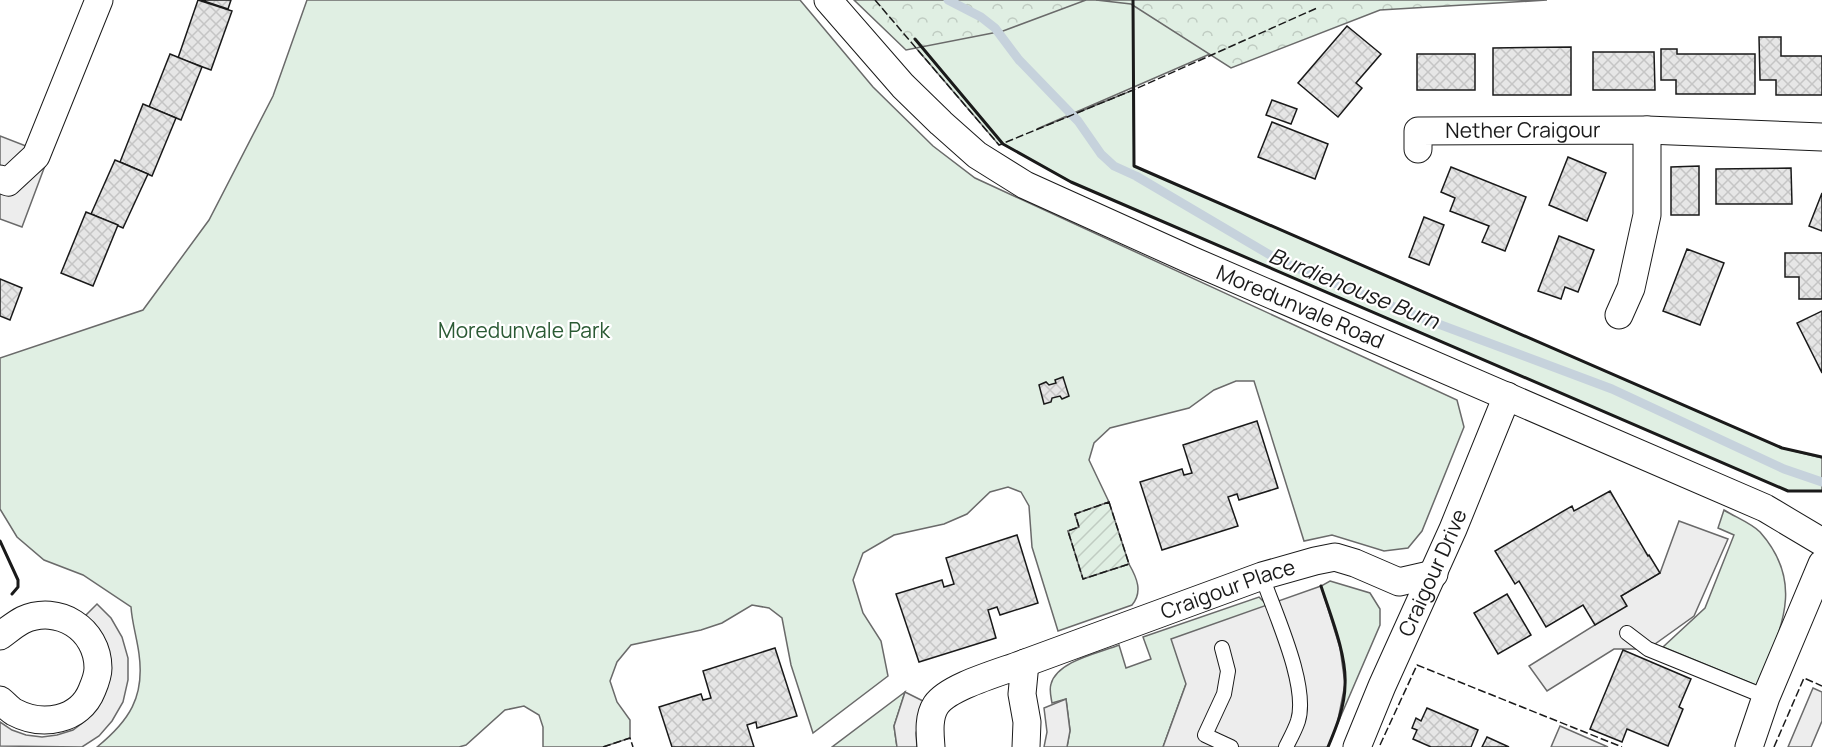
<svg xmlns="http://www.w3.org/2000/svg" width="1822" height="747" viewBox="0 0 1822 747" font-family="Manrope,sans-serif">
<defs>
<pattern id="forest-crowns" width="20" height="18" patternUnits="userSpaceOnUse" patternTransform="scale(1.5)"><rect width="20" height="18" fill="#e0efe3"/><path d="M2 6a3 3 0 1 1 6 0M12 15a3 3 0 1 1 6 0" fill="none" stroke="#c0ccc2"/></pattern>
<pattern id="garden-furrows" width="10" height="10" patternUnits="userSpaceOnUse" patternTransform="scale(1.5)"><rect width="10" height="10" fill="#e0efe3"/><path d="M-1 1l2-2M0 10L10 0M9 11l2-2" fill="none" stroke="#c0ccc2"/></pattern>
<pattern id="building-cross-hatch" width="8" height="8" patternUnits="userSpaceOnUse" patternTransform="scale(1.5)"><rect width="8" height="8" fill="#e6e6e6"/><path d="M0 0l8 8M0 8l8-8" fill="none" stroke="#c5c5c5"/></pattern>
</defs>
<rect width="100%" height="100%" fill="#fff"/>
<g fill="#e0efe3" stroke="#6a6a6a" stroke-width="1.5">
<path d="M307 0H800L873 87 933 146 975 178 1457 400 1464 427 1422 531 1408 548 1384 551 1332 535 1304 541 1254 381H1236L1214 390 1189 408 1110 428 1094 443 1089 460 1109 502 1075 514 1079 527 1068 531 1084 578 1129 564C1137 578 1143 592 1132 605L1058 631 1032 547 1029 506 1021 492 1008 487 990 492 967 514 944 524 894 535 863 553 853 580 863 613 881 641 888 676 813 733 791 665 782 618 769 608 752 605 722 623 701 630 631 645 617 662 610 681 617 702 630 720V738L603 747H543V727L539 715 524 706 505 710 466 745 459 747H97C129 721 145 697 139 654 137 638 132 623 131 607L83 575 44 560 17 537 0 509V358L143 310 209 220 273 96Z"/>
<path d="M875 0H1487L1316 8 1037 129 1133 90 1134 166 1782 448 1822 458V491H1788L1071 182 1003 144 999 145Z"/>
<path d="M1724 510C1735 517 1751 523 1760 532 1807 585 1779 631 1758 686L1663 647 1705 608 1734 535 1718 528Z"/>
<path d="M1330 581 1370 593 1380 609V625L1337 725 1345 684 1340 648 1321 586Z"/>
<path d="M1259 597 1267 605 1186 684 1163 747H1067L1070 730 1066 699 1052 703C1051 697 1049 690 1051 684 1057 661 1099 653 1119 645L1126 668 1151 659 1143 637Z"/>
<path d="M905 692 894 726 897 747H832Z"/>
</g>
<g fill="url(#forest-crowns)" stroke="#6a6a6a" stroke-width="1.5">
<path d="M854 0H1086L1003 31 906 50Z"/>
<path d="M1096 0H1547L1380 10 1231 68 1131 4Z"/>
</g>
<path fill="url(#garden-furrows)" stroke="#6a6a6a" stroke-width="1.5" d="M1109 502 1129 564 1083 579 1068 531 1079 527 1075 514Z"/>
<g fill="#ededed" stroke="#6a6a6a" stroke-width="1.5">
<path d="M0 136 49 155 22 227 0 219Z"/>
<path d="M1679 521 1728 539 1694 616 1648 649H1614L1547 691 1529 666 1595 625 1621 596 1660 573Z"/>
<path d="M1321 586 1340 648 1345 684 1337 725 1328 747H1163L1186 684 1171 639Z"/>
<path d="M97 604 111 618 122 637 128 658V680L123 702 112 721 99 736 82 747 0 746V722L12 730 26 735 42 737 57 735 73 730 85 721 96 709 83 618Z"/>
<path d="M1813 688 1822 692V721L1811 747H1788Z"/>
<path d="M905 692 925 702 916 733 917 747H897L894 726Z"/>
<path d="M1066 699 1070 731 1067 747H1044L1047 732 1044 708Z"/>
<path d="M1560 726 1608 747H1551Z"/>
</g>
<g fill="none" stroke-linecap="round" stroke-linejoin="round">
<path stroke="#c6d2dc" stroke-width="9" d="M948 0 981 17 995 28 1019 60 1078 121 1101 154 1114 166 1136 176 1282 262 1409 313 1612 389 1784 469 1822 482"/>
</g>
<g fill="url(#building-cross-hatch)" stroke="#1a1a1a" stroke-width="1.5">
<path d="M198 0 232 11 211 70 178 58Z"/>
<path d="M201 0H231L228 9Z"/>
<path d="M1347 26 1381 54 1356 83 1362 88 1338 117 1298 83Z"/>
<path d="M1759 37H1781V56H1822V95H1776V80H1760Z"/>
<path d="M1571 47V95H1493V48Z"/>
<path d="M1661 49H1677V54H1755V94H1676V80H1661Z"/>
<path d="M1593 52H1654L1655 90H1593Z"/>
<path d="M170 54 202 67 181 120 149 107Z"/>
<rect x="1417" y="54" width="58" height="36"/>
<path d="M1272 100 1297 109 1291 124 1266 115Z"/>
<path d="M143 104 176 118 152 176 120 162Z"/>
<path d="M1272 122 1328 144 1315 179 1258 157Z"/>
<path d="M1568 157 1606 173 1587 221 1549 205Z"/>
<path d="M115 160 148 174 123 228 91 214Z"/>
<path d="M1699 166V215H1671V167Z"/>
<path d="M1451 167 1526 197 1505 251 1482 242 1489 226 1450 211 1455 198 1441 192Z"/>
<path d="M1791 168 1792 204H1716V169Z"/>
<path d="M1822 193V231L1809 226Z"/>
<path d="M86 212 118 225 93 286 61 273Z"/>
<path d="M1424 217 1444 225 1429 265 1409 257Z"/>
<path d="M1559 236 1594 250 1578 292 1565 287 1561 299 1538 291Z"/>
<path d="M1687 249 1724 263 1700 325 1663 311Z"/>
<path d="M1785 253H1822V299H1799V277H1785Z"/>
<path d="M0 279 22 288 10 320 0 316Z"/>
<path d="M1822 311V373L1797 323Z"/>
<path d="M1063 377 1069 396 1062 399 1060 396 1052 398 1051 402 1044 404 1039 385 1046 382 1049 385 1056 383 1055 380Z"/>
<path d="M1257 421 1278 488 1239 500 1237 494 1228 497 1238 526 1162 550 1140 482 1182 469 1184 475 1192 473 1183 445Z"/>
<path d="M1610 491 1648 556 1649 555 1660 573 1621 596 1627 606 1595 625 1583 605 1546 627 1519 581 1515 584 1495 551 1572 506 1574 511Z"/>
<path d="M1017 535 1038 603 1000 615 997 607 988 610 996 638 919 662 896 594 942 580 944 587 954 584 946 558Z"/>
<path d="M1507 594 1531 635 1498 654 1474 613Z"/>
<path d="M775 648 797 716 757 728 756 722 747 725 754 747H672L659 707 701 694 703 700 711 698 703 671Z"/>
<path d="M1623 650 1691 679 1679 707 1683 709 1668 746 1627 729 1622 742 1590 729Z"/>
<path d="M1427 708 1478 730 1471 747H1431L1413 739 1417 730 1412 728 1416 718 1421 721Z"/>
<path d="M1487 737 1509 747H1482Z"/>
</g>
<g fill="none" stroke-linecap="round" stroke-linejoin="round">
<defs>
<g id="service">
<path d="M1262 576C1274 612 1309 685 1298 721 1295 730 1290 739 1286 747"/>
<path d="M1627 633 1648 649 1766 697"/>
<path d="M1222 648 1228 671 1224 694 1205 735 1231 747"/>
</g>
<g id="minor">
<path id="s1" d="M828 0 903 86 941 123 977 155 1025 185 1191 260 1765 508 1822 542"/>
<path id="s2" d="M1418 149V131L1647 130 1822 137"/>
<path d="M0 179 8 182 36 156 99 0"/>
<path d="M1619 315 1631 288 1647 215V130"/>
<path d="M0 636C7 631 15 624 23 620 58 604 98 629 98 668 98 675 95 683 92 690 80 721 42 727 14 712 9 709 4 703 0 700"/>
<path id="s3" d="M1025 663 1262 576 1315 561 1335 557 1355 563 1399 582 1434 574"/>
<path d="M931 747C930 734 928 717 936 705 949 686 1002 672 1025 663L1022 694 1027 722 1026 747"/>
<path id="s4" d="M1357 747 1382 686 1453 529 1507 396"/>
<path d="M1749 747 1766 697 1822 564"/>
</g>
</defs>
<use href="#service" stroke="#1a1a1a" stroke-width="16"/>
<use href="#minor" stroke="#1a1a1a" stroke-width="29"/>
<use href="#service" stroke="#fff" stroke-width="14"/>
<use href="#minor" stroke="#fff" stroke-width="27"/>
<g stroke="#1a1a1a" stroke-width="1.5" stroke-dasharray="8 3" stroke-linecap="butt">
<path d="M875 0 999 145 1133 90 1317 8"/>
<path d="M1109 502 1129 564 1083 579 1068 531 1079 527 1075 514Z"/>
<path d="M1380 745 1417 665 1622 747"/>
<path d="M603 747 630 738 633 747"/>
<path d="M1774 747 1804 678 1822 686"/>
</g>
<g stroke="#1a1a1a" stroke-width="3">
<path d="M1133 0 1134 166 1782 448 1822 457"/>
<path d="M915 39 1003 144 1071 182 1788 491H1822"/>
<path d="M0 541 18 580V587L12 594"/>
<path d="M1321 586C1330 614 1347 655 1345 685 1345 706 1336 728 1328 747"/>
</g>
</g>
<g text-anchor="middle" stroke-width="4.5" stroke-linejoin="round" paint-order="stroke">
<g font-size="21" fill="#1a1a1a" stroke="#fff">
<text dy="7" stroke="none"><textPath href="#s2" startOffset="123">Nether Craigour</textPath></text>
<text dy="7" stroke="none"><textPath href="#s1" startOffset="573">Moredunvale Road</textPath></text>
<text dy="7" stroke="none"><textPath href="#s4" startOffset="190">Craigour Drive</textPath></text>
<text dy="7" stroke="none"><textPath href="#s3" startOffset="216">Craigour Place</textPath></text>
</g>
<g font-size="21" fill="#2b5a34" stroke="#fff">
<text x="524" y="338">Moredunvale Park</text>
</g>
<g font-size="22" font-style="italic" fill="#1a1a1a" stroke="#fff">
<text transform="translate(1354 288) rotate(22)" y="8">Burdiehouse Burn</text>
</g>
</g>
</svg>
